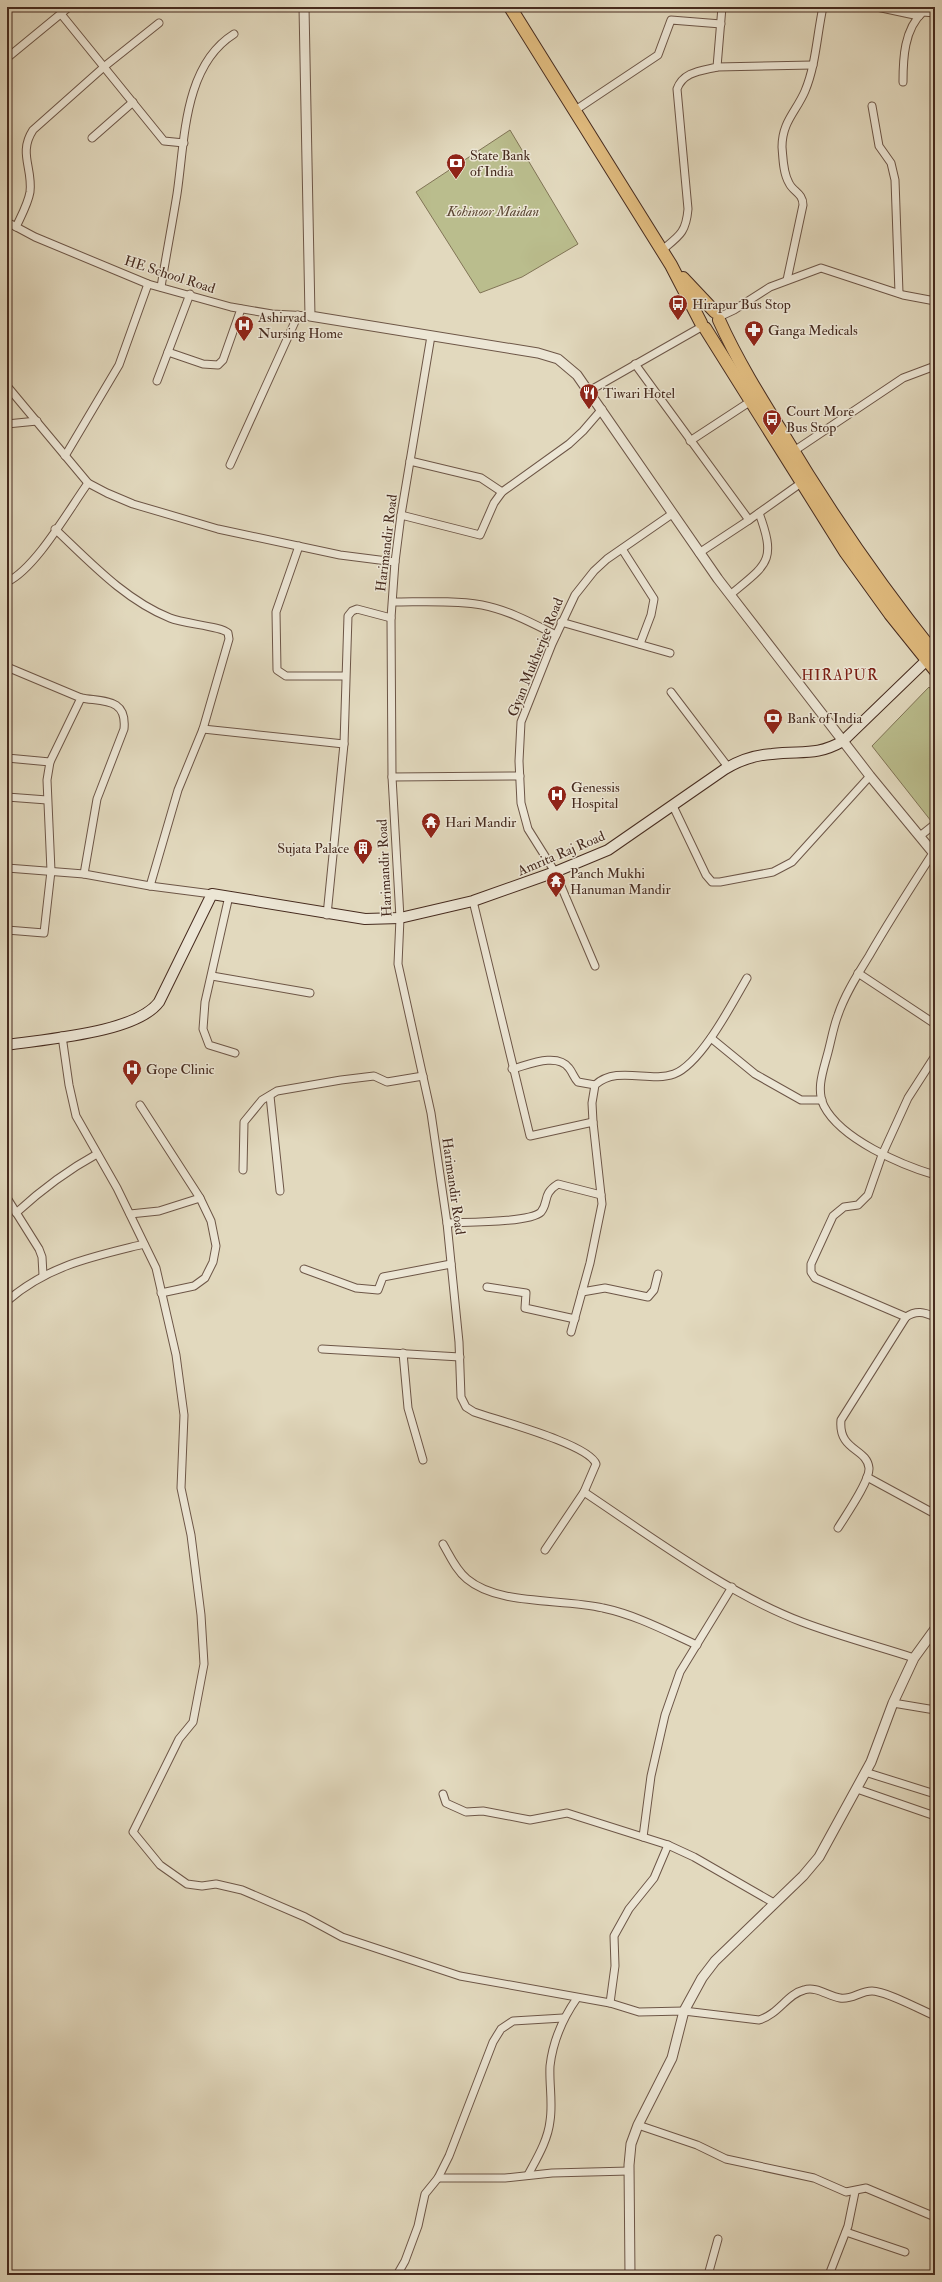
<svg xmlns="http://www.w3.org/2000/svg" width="942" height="2282" viewBox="0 0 942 2282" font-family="'IM FELL Double Pica',serif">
<rect width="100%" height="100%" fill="#e2d9be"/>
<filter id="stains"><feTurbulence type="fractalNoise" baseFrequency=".005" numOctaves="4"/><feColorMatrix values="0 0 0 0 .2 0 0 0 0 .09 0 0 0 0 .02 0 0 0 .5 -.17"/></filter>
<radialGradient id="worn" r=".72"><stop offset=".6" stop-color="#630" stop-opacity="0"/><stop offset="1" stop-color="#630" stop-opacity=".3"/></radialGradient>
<g fill="#babd8d" stroke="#807456">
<path d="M510 130 578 244 522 277 480 293 416 192Z"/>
<path d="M929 687 935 694V826L872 746Z"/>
</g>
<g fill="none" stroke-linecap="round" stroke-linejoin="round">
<defs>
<g id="minor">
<path d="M877 7 919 16"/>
<path d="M61 14 164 141 184 143"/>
<path d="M7 58 69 7"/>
<path d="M717 67 813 65"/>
<path d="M903 82C903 59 904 29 923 12L935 13"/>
<path d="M872 106 879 146 891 163 895 180 899 293"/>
<path d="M574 111 658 55 671 20 721 24"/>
<path d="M92 138 133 102"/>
<path d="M7 222 35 237 148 284 231 307 272 314 310 316"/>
<path d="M16 227C21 216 28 204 30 192 33 168 18 153 33 130L105 66 159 23"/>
<path d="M662 250C679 236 686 233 688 209L677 89C683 72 700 71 717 67L722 7"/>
<path d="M787 280 803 205C803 193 793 192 789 183 783 173 783 158 782 147 782 122 796 112 805 91 816 65 817 34 823 7"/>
<path d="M161 287C166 256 172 225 177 194 185 141 183 66 234 34"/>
<path d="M719 317 734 310 770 287 821 268 903 295 935 301"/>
<path d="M431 336 401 515 395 562 391 618 392 777 400 918 398 964 431 1113 447 1223 459 1342 461 1397 466 1407 474 1412C496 1420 589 1444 596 1464L584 1492 545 1550"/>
<path d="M168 352 203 364 218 365 223 360 241 309"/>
<path d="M635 364 749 520 801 483"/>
<path d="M157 381 190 294"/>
<path d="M7 386 88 483 107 493 133 504 218 529 340 555 395 562"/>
<path d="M589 391 703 326"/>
<path d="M7 424 37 421"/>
<path d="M690 441 751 401"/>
<path d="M791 453 903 378 935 366"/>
<path d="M65 456 119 365 148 284"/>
<path d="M410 461 481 478 502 492"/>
<path d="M230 465 298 315"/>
<path d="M401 515 480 535 494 503 502 492 569 444 583 431 602 409"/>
<path d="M55 529C90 562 125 600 170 618 184 624 221 626 228 633L229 639 203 729 178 790 150 886"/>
<path d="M299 546 276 612 277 670 286 676H345"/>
<path d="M622 549 654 599 651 615 640 644"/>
<path d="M699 553 749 520"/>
<path d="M7 582C36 568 68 511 88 483"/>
<path d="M730 595C767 564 777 562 759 513"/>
<path d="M393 602C422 602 453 600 482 605 508 610 532 623 556 635"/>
<path d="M561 622 670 653"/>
<path d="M7 667 81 698 50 762 47 780 51 871 44 933 7 930"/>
<path d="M671 692 728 767"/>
<path d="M81 698C104 702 127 698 124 729L97 799 84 874"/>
<path d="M203 729 344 744"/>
<path d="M7 758 50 762"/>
<path d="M392 777 520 776"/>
<path d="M7 797 47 800"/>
<path d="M673 806 706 875 712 882H720L773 872 792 862 870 776"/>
<path d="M920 836 935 824"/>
<path d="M933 853C911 887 889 921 869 956 858 974 845 994 838 1015 833 1028 831 1042 827 1056 823 1071 816 1090 824 1106 841 1139 901 1165 935 1175"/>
<path d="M7 868 84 874 150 886 212 894"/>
<path d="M229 896 205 1002 203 1029 209 1045 235 1053"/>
<path d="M473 901 530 1136 593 1122 602 1204 590 1263 571 1332"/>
<path d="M327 915 344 744 348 616 352 611 357 609 391 618"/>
<path d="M595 966 555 872 528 829 521 803 519 761 521 722 552 644 575 595 594 571 607 559 672 514"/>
<path d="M858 973 935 1024"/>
<path d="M212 976 310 993"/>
<path d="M62 1036 69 1085 76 1116 117 1188 156 1268 176 1355 184 1415 181 1488 191 1535 201 1615 204 1664 193 1722 179 1739 133 1832 160 1865 187 1884 202 1886 216 1884 242 1890 305 1917 342 1937 460 1976 610 2003 639 2012 684 2011 759 2020C779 2014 787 1994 804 1990 816 1986 828 1996 840 1998 852 2000 860 1991 872 1991 886 1991 921 2010 935 2016"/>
<path d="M711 1038 755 1074 801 1100H822"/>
<path d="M512 1069C528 1065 557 1052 569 1068 573 1073 574 1078 578 1082L595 1085"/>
<path d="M270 1096 280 1191"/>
<path d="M140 1105 200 1198 211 1221 216 1246 213 1262 205 1278 194 1286 161 1293"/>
<path d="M593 1122 592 1103 595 1085C617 1065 650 1083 674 1074 701 1064 733 1002 747 978"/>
<path d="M243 1170 244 1122 262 1100 277 1091 341 1080 374 1076 387 1082 423 1076"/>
<path d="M7 1198 39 1249 42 1257 43 1275"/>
<path d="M16 1213C41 1190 66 1171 97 1154"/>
<path d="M130 1214 159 1211 200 1198"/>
<path d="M447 1223C464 1222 530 1223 541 1212 549 1202 542 1194 558 1184L601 1195"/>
<path d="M304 1269 356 1288 378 1290 383 1277 451 1264"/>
<path d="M487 1287 526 1293 525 1308 575 1319"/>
<path d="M582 1292 605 1288 648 1297 654 1290 658 1274"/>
<path d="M7 1301C49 1265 92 1257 144 1244"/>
<path d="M906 1317 815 1278 811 1272V1264L833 1216 844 1207 858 1205 868 1195 882 1155 908 1098 935 1056"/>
<path d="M322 1349 460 1357"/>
<path d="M403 1353 408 1408 423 1460"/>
<path d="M867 1477 935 1514"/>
<path d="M584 1492C650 1536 728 1594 802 1622 839 1636 877 1646 914 1658"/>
<path d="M838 1528C846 1515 870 1481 869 1468 867 1448 838 1451 841 1420L906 1317C916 1310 924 1312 935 1317"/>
<path d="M443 1544C450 1556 456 1570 467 1579 499 1606 562 1598 603 1608 636 1615 666 1631 697 1645"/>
<path d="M893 1703 935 1710"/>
<path d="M865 1772 935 1794"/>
<path d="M857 1789 935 1816"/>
<path d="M443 1794 446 1803 466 1812 483 1811 530 1820 567 1813 668 1845 694 1857 774 1903"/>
<path d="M643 1837 651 1776 665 1715 680 1672 732 1587"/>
<path d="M610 2003 615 1966 614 1936 629 1909 654 1878 668 1845"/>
<path d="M638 2125 697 2145 726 2159 814 2178 846 2192 866 2188 935 2217"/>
<path d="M528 2175C537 2158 548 2140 550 2121 553 2103 549 2084 550 2066 553 2040 563 2018 577 1998"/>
<path d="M438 2178H505L552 2173 629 2171"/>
<path d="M846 2232 905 2252"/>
<path d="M397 2275 405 2261 418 2226 425 2194 438 2178 449 2156 493 2042 501 2029 513 2021 563 2018"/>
<path d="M708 2275 718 2239"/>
<path d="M829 2275 848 2226 855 2192"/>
</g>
<g id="tertiary">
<path d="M304 7 310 316 538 353 558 359 577 375 718 579 870 776 935 855"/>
<path d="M630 2275 629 2165 631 2144 638 2125 672 2058 684 2011 702 1978 715 1961 803 1876 819 1857 871 1762 893 1703 914 1658 935 1629"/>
</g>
<path id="secondary" d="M7 1045C45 1039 136 1033 159 1002L212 894 365 919 400 918 473 901 555 872 608 850 725 769C740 760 754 755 772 754 801 750 815 757 843 741L932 655"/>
<g id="trunk">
<path d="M510 7 671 265 701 323"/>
<path d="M683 278 715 312"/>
<path d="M719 320C737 360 760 397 783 434 829 511 879 584 935 654"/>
<path d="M705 328 846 553 890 614 935 670"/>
</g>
</defs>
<use href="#minor" stroke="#6d5647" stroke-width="9"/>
<use href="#tertiary" stroke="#6d5647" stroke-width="11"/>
<use href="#secondary" stroke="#462b1f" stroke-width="12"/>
<use href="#trunk" stroke="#462b1f" stroke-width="14"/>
<use href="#minor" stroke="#ece6d5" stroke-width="7"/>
<use href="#tertiary" stroke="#ece6d5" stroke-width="9"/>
<use href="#secondary" stroke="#ece6d5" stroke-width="10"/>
<use href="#trunk" stroke="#e1bc7f" stroke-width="12"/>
</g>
<defs>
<symbol id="bank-pin" viewBox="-11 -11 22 30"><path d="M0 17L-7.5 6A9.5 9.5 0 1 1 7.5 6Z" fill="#8f2418" stroke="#ece6d5"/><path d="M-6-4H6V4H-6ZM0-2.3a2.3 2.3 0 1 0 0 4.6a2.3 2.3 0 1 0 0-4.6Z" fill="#fff"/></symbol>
<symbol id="bus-pin" viewBox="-11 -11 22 30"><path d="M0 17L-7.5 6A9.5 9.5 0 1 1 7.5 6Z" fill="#8f2418" stroke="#ece6d5"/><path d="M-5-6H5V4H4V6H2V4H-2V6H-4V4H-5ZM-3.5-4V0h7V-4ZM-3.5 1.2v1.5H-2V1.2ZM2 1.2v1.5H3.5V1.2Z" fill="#fff"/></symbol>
<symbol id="hospital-pin" viewBox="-11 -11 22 30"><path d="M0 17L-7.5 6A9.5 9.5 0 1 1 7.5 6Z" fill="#8f2418" stroke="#ece6d5"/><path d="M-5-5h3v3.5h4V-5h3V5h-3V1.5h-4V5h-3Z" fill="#fff"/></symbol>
<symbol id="pharmacy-pin" viewBox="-11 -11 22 30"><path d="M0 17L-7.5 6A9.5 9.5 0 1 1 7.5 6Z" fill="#8f2418" stroke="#ece6d5"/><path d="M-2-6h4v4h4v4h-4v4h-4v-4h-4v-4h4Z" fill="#fff"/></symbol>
<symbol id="restaurant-pin" viewBox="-11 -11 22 30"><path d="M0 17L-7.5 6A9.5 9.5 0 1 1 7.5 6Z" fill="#8f2418" stroke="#ece6d5"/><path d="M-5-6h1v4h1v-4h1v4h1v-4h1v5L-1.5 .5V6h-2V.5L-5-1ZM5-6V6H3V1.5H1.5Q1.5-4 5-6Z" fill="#fff"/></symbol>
<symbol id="temple-pin" viewBox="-11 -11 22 30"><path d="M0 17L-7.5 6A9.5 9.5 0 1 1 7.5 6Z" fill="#8f2418" stroke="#ece6d5"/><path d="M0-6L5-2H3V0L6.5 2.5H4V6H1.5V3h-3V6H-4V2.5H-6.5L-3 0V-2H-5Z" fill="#fff"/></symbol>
<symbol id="building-pin" viewBox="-11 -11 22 30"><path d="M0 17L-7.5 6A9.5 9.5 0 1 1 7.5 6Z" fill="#8f2418" stroke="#ece6d5"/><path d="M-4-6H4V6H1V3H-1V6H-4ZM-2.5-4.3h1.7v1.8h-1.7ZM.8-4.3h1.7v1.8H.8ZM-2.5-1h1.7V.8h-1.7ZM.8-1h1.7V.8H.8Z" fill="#fff"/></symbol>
</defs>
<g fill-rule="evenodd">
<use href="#bank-pin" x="445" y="152" width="22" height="30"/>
<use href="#bus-pin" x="667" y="293" width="22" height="30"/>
<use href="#hospital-pin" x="233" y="314" width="22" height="30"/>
<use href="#pharmacy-pin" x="743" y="319" width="22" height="30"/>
<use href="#restaurant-pin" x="578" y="382" width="22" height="30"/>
<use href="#bus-pin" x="761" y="408" width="22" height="30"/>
<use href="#bank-pin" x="762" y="707" width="22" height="30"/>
<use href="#hospital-pin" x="546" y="784" width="22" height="30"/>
<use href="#temple-pin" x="420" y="811" width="22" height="30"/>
<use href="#building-pin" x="352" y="837" width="22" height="30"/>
<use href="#temple-pin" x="545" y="870" width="22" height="30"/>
<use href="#hospital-pin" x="121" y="1058" width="22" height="30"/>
</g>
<g text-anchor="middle" stroke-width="3" stroke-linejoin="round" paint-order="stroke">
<g font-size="14" fill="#462b1f" stroke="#ece6d5" text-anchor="start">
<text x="470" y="160">State Bank<tspan x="470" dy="16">of India</tspan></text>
<text x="692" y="309">Hirapur Bus Stop</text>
<text x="258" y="322">Ashirvad<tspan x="258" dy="16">Nursing Home</tspan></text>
<text x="768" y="335">Ganga Medicals</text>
<text x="603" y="398">Tiwari Hotel</text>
<text x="786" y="416">Court More<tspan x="786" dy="16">Bus Stop</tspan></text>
<text x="787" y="723">Bank of India</text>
<text x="571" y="792">Genessis<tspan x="571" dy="16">Hospital</tspan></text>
<text x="445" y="827">Hari Mandir</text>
<text x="349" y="853" text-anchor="end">Sujata Palace</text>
<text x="570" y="878">Panch Mukhi<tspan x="570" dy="16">Hanuman Mandir</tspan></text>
<text x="146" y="1074">Gope Clinic</text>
</g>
<g font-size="14" font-style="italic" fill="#5d4835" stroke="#ece6d5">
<text x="493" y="216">Kohinoor Maidan</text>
</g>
<g font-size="14" fill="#462b1f" stroke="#ece6d5">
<text transform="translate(170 274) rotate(18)" y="5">HE School Road</text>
<text transform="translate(386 543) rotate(-83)" y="5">Harimandir Road</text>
<text transform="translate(535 657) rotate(-68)" y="5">Gyan Mukherjee Road</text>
<text transform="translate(561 853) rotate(-23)" y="5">Amrita Raj Road</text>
<text transform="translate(384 868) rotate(-93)" y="5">Harimandir Road</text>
<text transform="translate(454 1186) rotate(82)" y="5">Harimandir Road</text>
</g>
<g font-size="15" letter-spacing="1" fill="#7a1f14" stroke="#ece6d5">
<text x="840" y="680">HIRAPUR</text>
</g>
</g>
<rect width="942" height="2282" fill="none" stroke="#e2d9be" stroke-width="24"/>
<rect x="8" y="8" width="926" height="2266" fill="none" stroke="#462b1f" stroke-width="2"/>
<rect x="12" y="12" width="918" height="2258" fill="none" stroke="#462b1f"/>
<rect width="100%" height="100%" filter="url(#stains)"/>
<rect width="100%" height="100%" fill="url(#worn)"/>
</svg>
